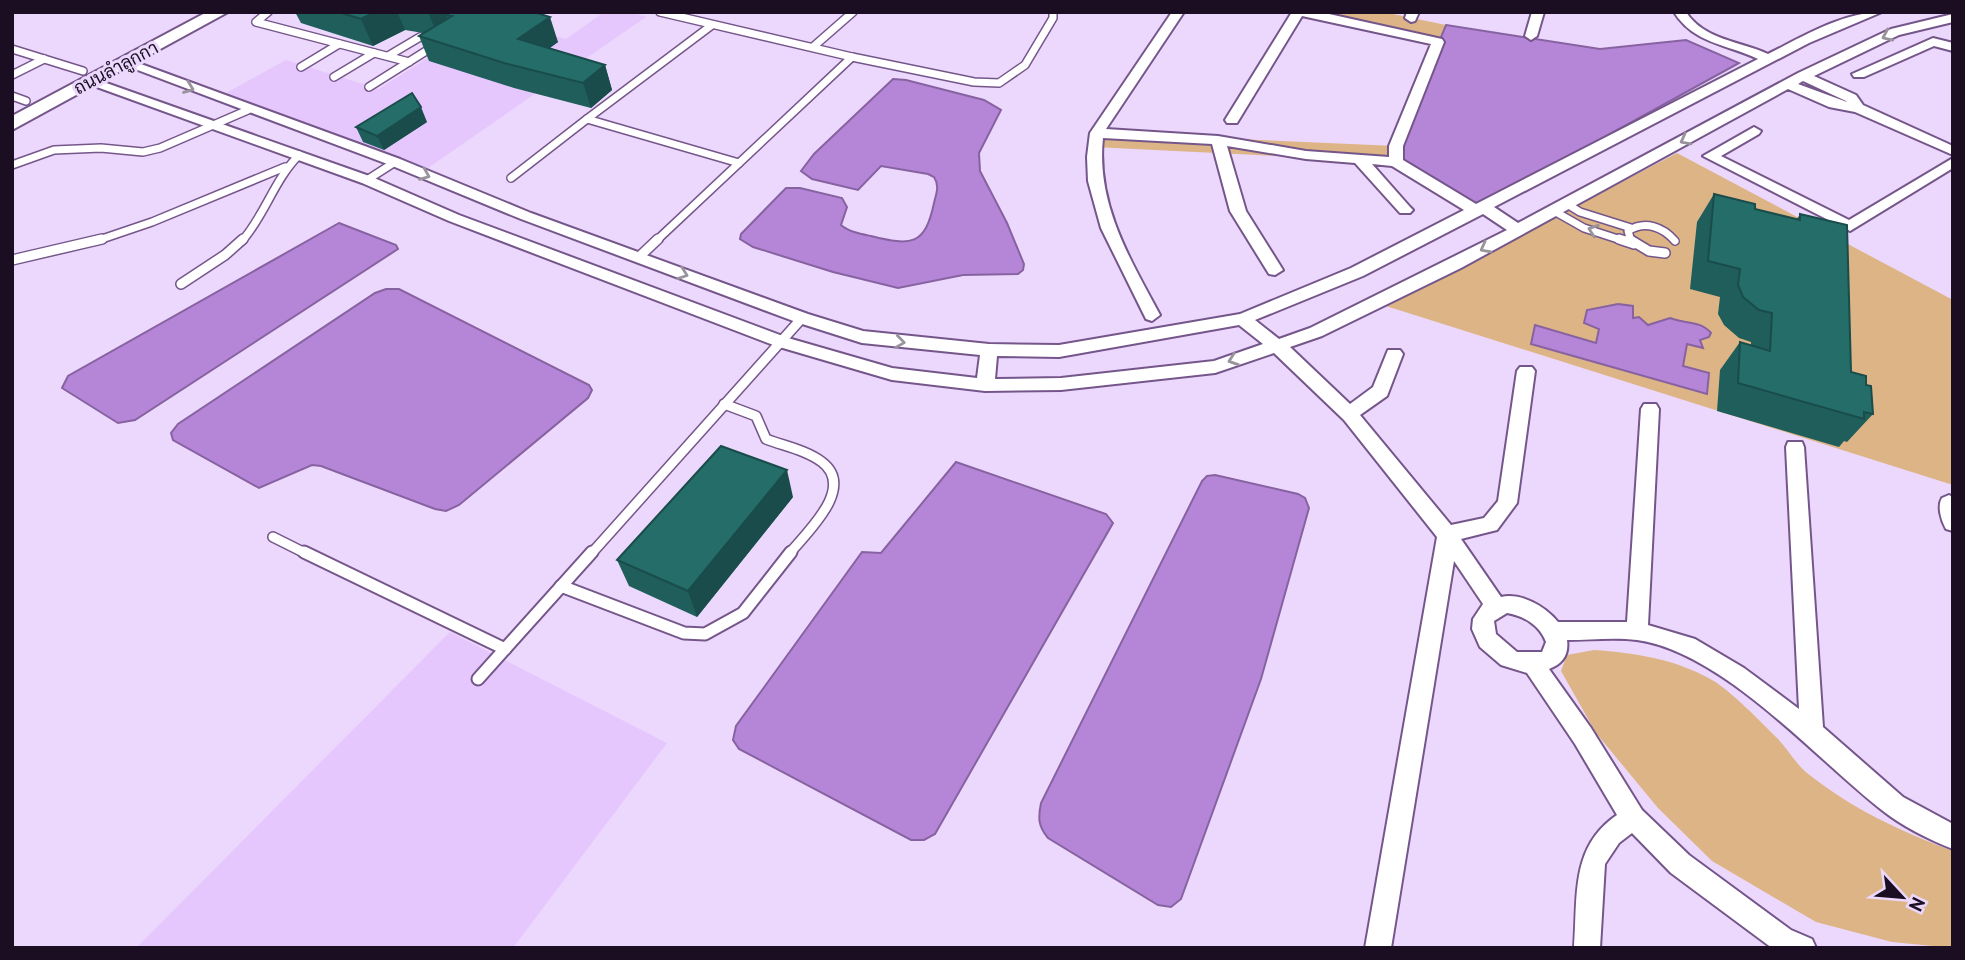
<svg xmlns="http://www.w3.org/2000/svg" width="1965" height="960" viewBox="0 0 1965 960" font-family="'PT Sans',Sarabun,sans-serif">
<rect width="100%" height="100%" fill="#ecd8fc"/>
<g fill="#e5c7fd">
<path d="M604 12H630L646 17 428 168 217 98 286 60 379 89 491 17 566 39Z"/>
<path d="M450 632 667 743 513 948H136Z"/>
</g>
<g fill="#ddb485">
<path d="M1305 12H1383L1446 25 1438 42Z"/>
<path d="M1097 133 1396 146V162L1094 147Z"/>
<path d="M1677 153 1953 300V485L1386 306Z"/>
<path d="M1594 650C1635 653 1676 659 1712 680 1730 690 1761 722 1776 737 1787 748 1795 763 1807 773 1852 809 1900 831 1953 851V948L1892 942 1816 922 1712 861 1658 808 1596 733 1561 671 1567 655Z"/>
</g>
<g fill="#b586d7" stroke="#8762a1" stroke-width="2">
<path d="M1446 25 1600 49 1686 40 1739 63 1474 209 1403 163 1396 146Z"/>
<path d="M893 79 906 80 984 100 1001 110 979 153 980 171 1007 223 1024 264 1023 270 1018 274 963 275 898 288 833 272 753 247 740 239 741 234 786 188H800L842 198 847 207 841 225C849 232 861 234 871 236 911 246 925 246 934 203 936 194 940 186 934 177L928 174 881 166 858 190 812 179 801 171 814 154Z"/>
<path d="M339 223 396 245 398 249 135 420 118 423 62 388 68 376Z"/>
<path d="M386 289H399L589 385 592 390 588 398 459 505 446 511 435 509 321 466 312 465 259 488 173 440 171 433 178 424 375 293Z"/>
<path d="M1618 304 1633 306V318L1639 317 1648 325 1670 318C1684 324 1700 320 1711 333L1709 337 1700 340 1703 348 1687 344 1683 366 1709 373 1707 394 1531 344 1535 325 1596 343 1599 329 1584 323 1587 310Z"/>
<path d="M956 462 1106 514 1113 523 935 834 924 840H911L739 749 733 740 736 726 862 552 881 553Z"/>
<path d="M1215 475 1298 494 1305 498 1309 508 1261 679 1181 899 1171 907 1158 905 1048 838C1038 826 1038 818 1041 803L1202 481 1207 476Z"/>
</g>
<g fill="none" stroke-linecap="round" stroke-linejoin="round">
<defs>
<g id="service-far2">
<path d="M268 12 256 22 409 62"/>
<path d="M712 25 587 119 739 163"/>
<path d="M813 47 853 12"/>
<path d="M12 49 83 71"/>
<path d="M388 56 420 37"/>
<path d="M852 57 974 82 999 83 1025 65 1053 18V12"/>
<path d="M301 67 339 44"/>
<path d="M12 75 44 59"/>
<path d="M334 77 374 53"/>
<path d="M369 87 434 46"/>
<path d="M12 96 26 101"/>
<path d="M12 165 54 150 101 148 143 152 160 148 248 110"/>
<path d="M511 178 587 119"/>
<path d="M367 180 395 162"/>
<path d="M1567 204 1580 212 1631 228"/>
<path d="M1554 211 1584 228 1624 241"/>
<path d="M96 241 152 222 285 167"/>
<path d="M242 241C265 215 274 180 299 155"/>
<path d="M656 241 852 57 660 12"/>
<path d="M1631 241 1628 231C1645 220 1663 227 1675 241"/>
</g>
<g id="service-far1">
<path d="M1619 239 1634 244"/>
<path d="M1629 239 1649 251 1665 253"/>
<path d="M639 257 658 239"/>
<path d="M12 260 102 239"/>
<path d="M181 284 225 255 243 239"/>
<path d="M724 404 756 416 766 439C784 446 806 450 822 462 856 488 807 532 789 554"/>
<path d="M273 537 307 554"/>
<path d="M591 554 802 318"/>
</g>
<g id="service">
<path d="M304 552 505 649"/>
<path d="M561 586 684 633 705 634 743 613 791 552"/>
<path d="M478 679 592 552"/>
</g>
<g id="minor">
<path d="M1172 12H1184L1106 129 1218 136 1306 151 1389 157V146L1431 44 1302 16 1237 123H1227L1225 120 1292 12H1320L1442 39 1444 42 1403 146V160L1476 204 1758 59C1727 44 1694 44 1674 12H1686C1704 40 1740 41 1768 54 1802 37 1843 12 1882 12L1809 43 1494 207 1518 223 1798 73 1891 29 1953 14V22L1899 35 1814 76 1856 95 1863 105 1953 146V155L1855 112 1829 107 1788 89 1461 268 1322 336 1290 347 1350 404 1373 387 1388 350H1400L1403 354 1387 396 1360 415 1451 525 1484 518 1498 501 1517 371 1520 367H1532L1535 371 1517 503 1497 530 1461 539 1501 597C1521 592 1546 607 1558 622H1627L1641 409 1644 404H1656L1659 409 1648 625 1695 639 1744 668 1799 709 1786 447 1788 442H1802L1804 447 1823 727 1903 797 1953 824V849C1930 840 1902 826 1883 811 1816 759 1723 652 1637 640 1614 637 1590 640 1567 640 1569 654 1563 664 1549 669L1591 728 1642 810 1689 855 1791 930 1812 939 1816 948H1772L1671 873 1632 833 1619 843 1605 864 1600 948H1574C1578 896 1570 847 1617 815L1575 744 1527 673 1501 665 1480 647 1472 629 1473 619 1483 604 1454 561 1391 948H1365L1437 537 1344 420 1274 353 1215 373 1061 390 985 391 892 380 776 346 449 221 362 183 83 82 85 79H95L372 177 459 215 788 338 892 368 977 378 980 355 862 343 796 322 521 219 390 165 119 63 125 59 130 60 400 159 531 213 808 314 863 331 989 344 1059 345 1240 314 1351 268 1464 210 1392 166 1372 164 1410 207 1413 210 1410 213H1400L1355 163 1306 159 1227 146 1246 211 1283 270 1275 275 1269 274 1230 211 1212 144 1103 138C1096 204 1130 259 1160 315L1152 321 1146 319 1101 228 1088 181 1087 157 1090 133ZM1803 81 1846 101 1847 102 1798 84ZM1483 214 1507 230 1310 328 1279 339 1255 320 1363 276ZM1239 325 1263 344 1214 361 1061 378 995 379 997 356 1059 357ZM1507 613C1524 616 1540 625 1546 642L1542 652H1517L1496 634 1494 621Z"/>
<path d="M1407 12H1419L1415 21 1411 22 1405 18Z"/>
<path d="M1532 12H1544L1537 36 1531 40 1525 36Z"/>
<path d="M1933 38 1953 43V51L1934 46 1864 77H1854L1852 74Z"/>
<path d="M1754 127 1761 131 1759 134 1721 156 1849 220 1953 158V168L1850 231 1703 156Z"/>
<path d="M1949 495 1953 497V531L1946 529C1941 520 1937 506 1942 498Z"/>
</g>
<path id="secondary" d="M207 12H228L12 130V116Z"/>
</defs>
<use href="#service-far2" stroke="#75568b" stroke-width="10"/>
<use href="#service-far1" stroke="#75568b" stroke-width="12"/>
<use href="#service" stroke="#75568b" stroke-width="15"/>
<use href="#minor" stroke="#75568b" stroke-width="4"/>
<use href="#secondary" stroke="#75568b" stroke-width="4"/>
<use href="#service-far2" stroke="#fff" stroke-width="7"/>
<use href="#service-far1" stroke="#fff" stroke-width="9"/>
<use href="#service" stroke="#fff" stroke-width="11"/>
<use href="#minor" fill="#fff" fill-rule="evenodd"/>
<use href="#secondary" fill="#fff" fill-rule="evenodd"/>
</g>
<g fill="#1f5e5a">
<path d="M295 12H534L558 42 550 48 605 65 612 90 591 108 514 88 429 61 419 36 423 33 405 30 373 46 301 23Z"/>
<path d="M427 122 384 150 363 142 356 127Z"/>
<path d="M1714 194 1755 209 1797 219 1800 214 1851 372 1866 385 1873 414 1847 442 1844 441 1839 447 1717 411 1720 370 1740 342 1751 345V342L1739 338 1724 325 1718 314 1720 297 1690 289 1697 222Z"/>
<path d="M793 497 697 617 629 586 617 560Z"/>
</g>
<g fill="#194c4a">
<path d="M375 12H397L405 30 373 46 361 19Z"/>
<path d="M428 12H464L452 16 446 15 451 28 438 36Z"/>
<path d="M550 17 558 42 526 64 518 39Z"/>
<path d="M605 65 612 90 591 108 583 83Z"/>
<path d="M421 107 427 122 384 150 377 136Z"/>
<path d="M787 470 793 497 697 617 688 591Z"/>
</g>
<g fill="#246d69" stroke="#194c4a" stroke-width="2">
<path d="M338 12H375L361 19Z"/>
<path d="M450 12H534L550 17 518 39 605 65 583 83 504 63 419 36 452 16 446 15Z"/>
<path d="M412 93 421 107 377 136 356 127Z"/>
<path d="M1714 194 1755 204V209L1800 220V214L1847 225 1851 372 1866 376V385L1871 386 1873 414 1864 412V419L1738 383 1740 342 1770 351 1772 313 1759 310 1743 297 1738 285 1740 269 1708 261Z"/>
<path d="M721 446 787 470 688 591 617 560Z"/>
</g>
<defs><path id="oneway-chevron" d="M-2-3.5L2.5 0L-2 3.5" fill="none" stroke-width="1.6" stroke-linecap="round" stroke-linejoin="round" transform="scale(1.75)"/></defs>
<g stroke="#98939c">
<use href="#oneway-chevron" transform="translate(1887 36) rotate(156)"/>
<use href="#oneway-chevron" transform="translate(189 88) rotate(21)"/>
<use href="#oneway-chevron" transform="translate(1685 140) rotate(152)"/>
<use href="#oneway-chevron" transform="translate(425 175) rotate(22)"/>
<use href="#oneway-chevron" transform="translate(1593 230) rotate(-161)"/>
<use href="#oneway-chevron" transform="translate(1485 248) rotate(152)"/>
<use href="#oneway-chevron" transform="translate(683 274) rotate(20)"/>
<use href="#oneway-chevron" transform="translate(900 342) rotate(8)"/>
<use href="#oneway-chevron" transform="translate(1233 360) rotate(161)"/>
</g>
<g text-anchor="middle" stroke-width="6" stroke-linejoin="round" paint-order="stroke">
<g font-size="18" fill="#1b0e23" stroke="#ecd8fc">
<text transform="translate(116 68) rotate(-28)" y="6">ถนนลำลูกกา</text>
</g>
</g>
<rect width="1965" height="960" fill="none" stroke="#1b0e23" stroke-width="28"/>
<g transform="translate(1902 897) rotate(116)" stroke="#ecd8fc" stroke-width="5" paint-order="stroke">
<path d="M0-5L12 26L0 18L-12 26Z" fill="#1b0e23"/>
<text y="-10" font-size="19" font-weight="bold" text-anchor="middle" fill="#1b0e23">N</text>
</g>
</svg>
